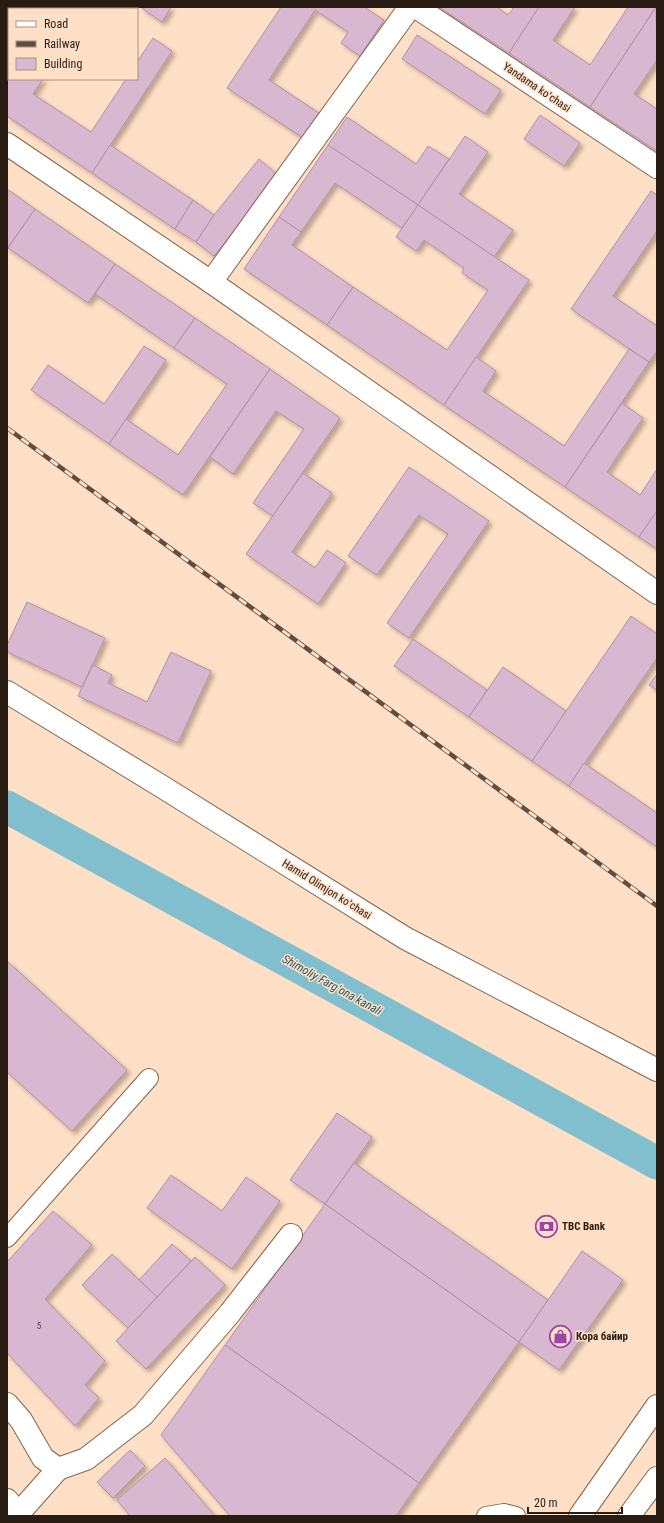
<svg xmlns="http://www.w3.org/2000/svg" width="664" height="1523" viewBox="0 0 664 1523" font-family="'Roboto Condensed',sans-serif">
<defs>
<filter id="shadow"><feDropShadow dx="3.5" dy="3.5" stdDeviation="2" flood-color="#0004"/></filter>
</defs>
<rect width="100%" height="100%" fill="#ffdfc5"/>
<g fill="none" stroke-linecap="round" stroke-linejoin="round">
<path stroke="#81bfcf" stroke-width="33" d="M7 807 657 1163"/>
</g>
<g fill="#d8b7d0" stroke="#af90a7" filter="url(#shadow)">
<path d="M47 7H106L109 9H46Z"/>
<path d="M140 7H171L162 22Z"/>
<path d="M281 7H364L384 20 360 56 341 43 348 32 315 10 269 80 319 113 303 138 227 88Z"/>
<path d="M439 7H497L508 15 514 7H539L509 53Z"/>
<path d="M539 7H575L553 40 590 65 628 7H656L590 107 509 53Z"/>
<path d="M656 7 657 60 634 94 657 109V151L590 107Z"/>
<path d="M417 35 501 90 485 114 402 59Z"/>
<path d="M153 38 172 51 92 173 7 116V67L9 64V79H43L33 94 91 132 126 79H137V62Z"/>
<path d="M540 115 580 143 564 166 524 139Z"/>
<path d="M347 117 416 164 428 146 449 159 418 205 328 145Z"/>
<path d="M465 136 488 152 459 194 513 230 494 257 418 205Z"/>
<path d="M110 145 193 200 175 229 92 173Z"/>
<path d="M328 145 418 205 402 228 335 183 301 232 279 217Z"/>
<path d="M259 159 279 176 214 256 196 242 214 215Z"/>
<path d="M7 189 35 209 7 249Z"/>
<path d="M651 191 657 195V231L613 296 657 326V351L649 362 571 309Z"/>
<path d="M193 200 214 215 196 242 175 229Z"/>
<path d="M418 205 529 280 444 405 327 325 353 287 447 350 488 290 462 273 464 268 424 240 416 251 396 237Z"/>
<path d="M35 209 115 264 88 303 8 248Z"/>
<path d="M279 217 301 232 292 245 353 287 327 325 244 269Z"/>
<path d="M115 264 195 318 174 348 95 294Z"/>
<path d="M195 318 270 369 183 495 109 444 126 419 178 455 227 384 174 348Z"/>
<path d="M144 346 166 360 109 444 31 390 48 365 104 404Z"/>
<path d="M629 349 649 362 565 487 444 405 476 357 496 371 483 391 564 446Z"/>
<path d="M270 369 340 418 273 516 253 503 304 429 276 411 233 474 210 457Z"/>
<path d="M622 403 643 418 607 472 640 495 657 469V511L639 537 565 487Z"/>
<path d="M409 467 489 521 409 638 387 623 448 534 419 515 377 575 348 556Z"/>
<path d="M303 473 332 493 292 552 315 568 327 550 346 563 318 604 246 554Z"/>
<path d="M657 511V549L639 537Z"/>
<path d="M27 602 105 638 82 687 7 652V645Z"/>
<path d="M631 616 657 634V658L569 786 532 761Z"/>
<path d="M413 639 487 690 469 717 394 666Z"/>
<path d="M171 652 211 671 178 743 78 696 93 665 112 675 108 683 147 702Z"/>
<path d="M503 667 566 711 532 761 469 717Z"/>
<path d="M657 674V690L649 685Z"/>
<path d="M584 763 657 813V847L569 786Z"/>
<path d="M7 961 127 1070 72 1131 7 1072Z"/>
<path d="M337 1113 372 1137 325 1204 290 1180Z"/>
<path d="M354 1163 548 1300 519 1342 325 1204Z"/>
<path d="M171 1175 222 1211 246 1177 280 1201 232 1269 147 1208Z"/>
<path d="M325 1204 519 1342 419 1483 225 1345Z"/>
<path d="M53 1211 92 1245 45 1299 105 1361 85 1385 99 1398 75 1426 7 1353V1262Z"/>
<path d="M172 1244 191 1261 157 1297 139 1280Z"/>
<path d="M582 1251 623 1280 559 1370 519 1342Z"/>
<path d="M112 1254 157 1297 128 1328 82 1285Z"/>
<path d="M195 1257 225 1285 146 1369 116 1341Z"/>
<path d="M225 1345 419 1483 396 1516H230L161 1435Z"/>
<path d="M130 1450 145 1466 113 1498 97 1482Z"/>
<path d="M165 1458 215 1516H130L117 1500Z"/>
</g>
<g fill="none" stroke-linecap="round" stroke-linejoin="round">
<defs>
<g id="service">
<path d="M7 1238 149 1078"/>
<path d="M486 1516 504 1513 516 1516"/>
</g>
<g id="minor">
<path d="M416 7 657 167"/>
<path d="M211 282 410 7"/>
<path d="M7 692 161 786 405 938 657 1070"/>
<path d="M7 1404 21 1420 43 1458 58 1469 18 1514"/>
<path d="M58 1469 86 1459 143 1415 230 1313 291 1235"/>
</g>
<path id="tertiary" d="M7 144 211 282 657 593"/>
<g id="secondary">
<path d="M7 1500 20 1516"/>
<path d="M580 1516 657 1406"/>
<path d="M629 1516 657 1478"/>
</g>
</defs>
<use href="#service" stroke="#80654e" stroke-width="20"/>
<use href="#minor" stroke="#80654e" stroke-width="24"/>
<use href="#tertiary" stroke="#80654e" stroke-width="24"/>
<use href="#secondary" stroke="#80654e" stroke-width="24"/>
<use href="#service" stroke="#fff" stroke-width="18"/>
<use href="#minor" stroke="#fff" stroke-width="22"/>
<use href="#tertiary" stroke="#fff" stroke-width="22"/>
<use href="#secondary" stroke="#fff" stroke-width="22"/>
<defs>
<path id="rail" d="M7 428 657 906"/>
</defs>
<use href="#rail" stroke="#604e41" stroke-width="4.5"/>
<use href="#rail" stroke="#ffdfc5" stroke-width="3" stroke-dasharray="9" stroke-linecap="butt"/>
</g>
<defs>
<symbol id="bank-ring" viewBox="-11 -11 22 22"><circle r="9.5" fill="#ffdfc5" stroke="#9e42ac" stroke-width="1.5"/><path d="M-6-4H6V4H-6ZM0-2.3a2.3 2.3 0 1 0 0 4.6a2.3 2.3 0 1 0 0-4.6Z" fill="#9e42ac"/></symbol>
<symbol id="shop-ring" viewBox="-11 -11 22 22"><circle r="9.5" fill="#ffdfc5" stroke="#9e42ac" stroke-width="1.5"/><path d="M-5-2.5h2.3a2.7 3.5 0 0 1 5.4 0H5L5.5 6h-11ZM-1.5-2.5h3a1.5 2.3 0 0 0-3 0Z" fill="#9e42ac"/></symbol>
</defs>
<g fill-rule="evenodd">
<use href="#bank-ring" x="534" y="1214" width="25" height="25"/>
<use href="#shop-ring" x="548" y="1324" width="25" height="25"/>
</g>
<g text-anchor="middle" stroke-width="3" stroke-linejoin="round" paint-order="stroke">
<g font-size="9" fill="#544342">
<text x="39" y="1329">5</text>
</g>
<g font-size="11" fill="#281c13" stroke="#ffdfc5">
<text transform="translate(537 87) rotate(34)" y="4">Yandama koʻchasi</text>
<text transform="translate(327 889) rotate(32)" y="4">Hamid Olimjon koʻchasi</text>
</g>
<g font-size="11" font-weight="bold" fill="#281c13" stroke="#ffdfc5" text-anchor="start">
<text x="562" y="1230">TBC Bank</text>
<text x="576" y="1340">Кора байир</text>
</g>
<g font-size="12" font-style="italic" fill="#245864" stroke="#ffdfc5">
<text transform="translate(332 985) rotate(29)" y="4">Shimoliy Fargʻona kanali</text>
</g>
</g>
<rect width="664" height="1523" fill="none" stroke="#281c13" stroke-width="16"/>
<rect x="8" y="8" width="130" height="72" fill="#ffdfc5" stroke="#a9917e"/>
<rect x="16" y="21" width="20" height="6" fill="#ffffff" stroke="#a9917e"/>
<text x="44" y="28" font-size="12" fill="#281c13">Road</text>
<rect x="16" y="41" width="20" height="6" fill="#604e41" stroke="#a9917e"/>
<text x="44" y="48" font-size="12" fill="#281c13">Railway</text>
<rect x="16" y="58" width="20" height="12" fill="#d8b7d0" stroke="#a9917e"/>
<text x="44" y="68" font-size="12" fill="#281c13">Building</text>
<path d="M528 1507v6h94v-6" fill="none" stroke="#281c13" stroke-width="2"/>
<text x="534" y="1507" font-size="12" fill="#281c13" stroke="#ffdfc5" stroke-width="3" paint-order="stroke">20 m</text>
</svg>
